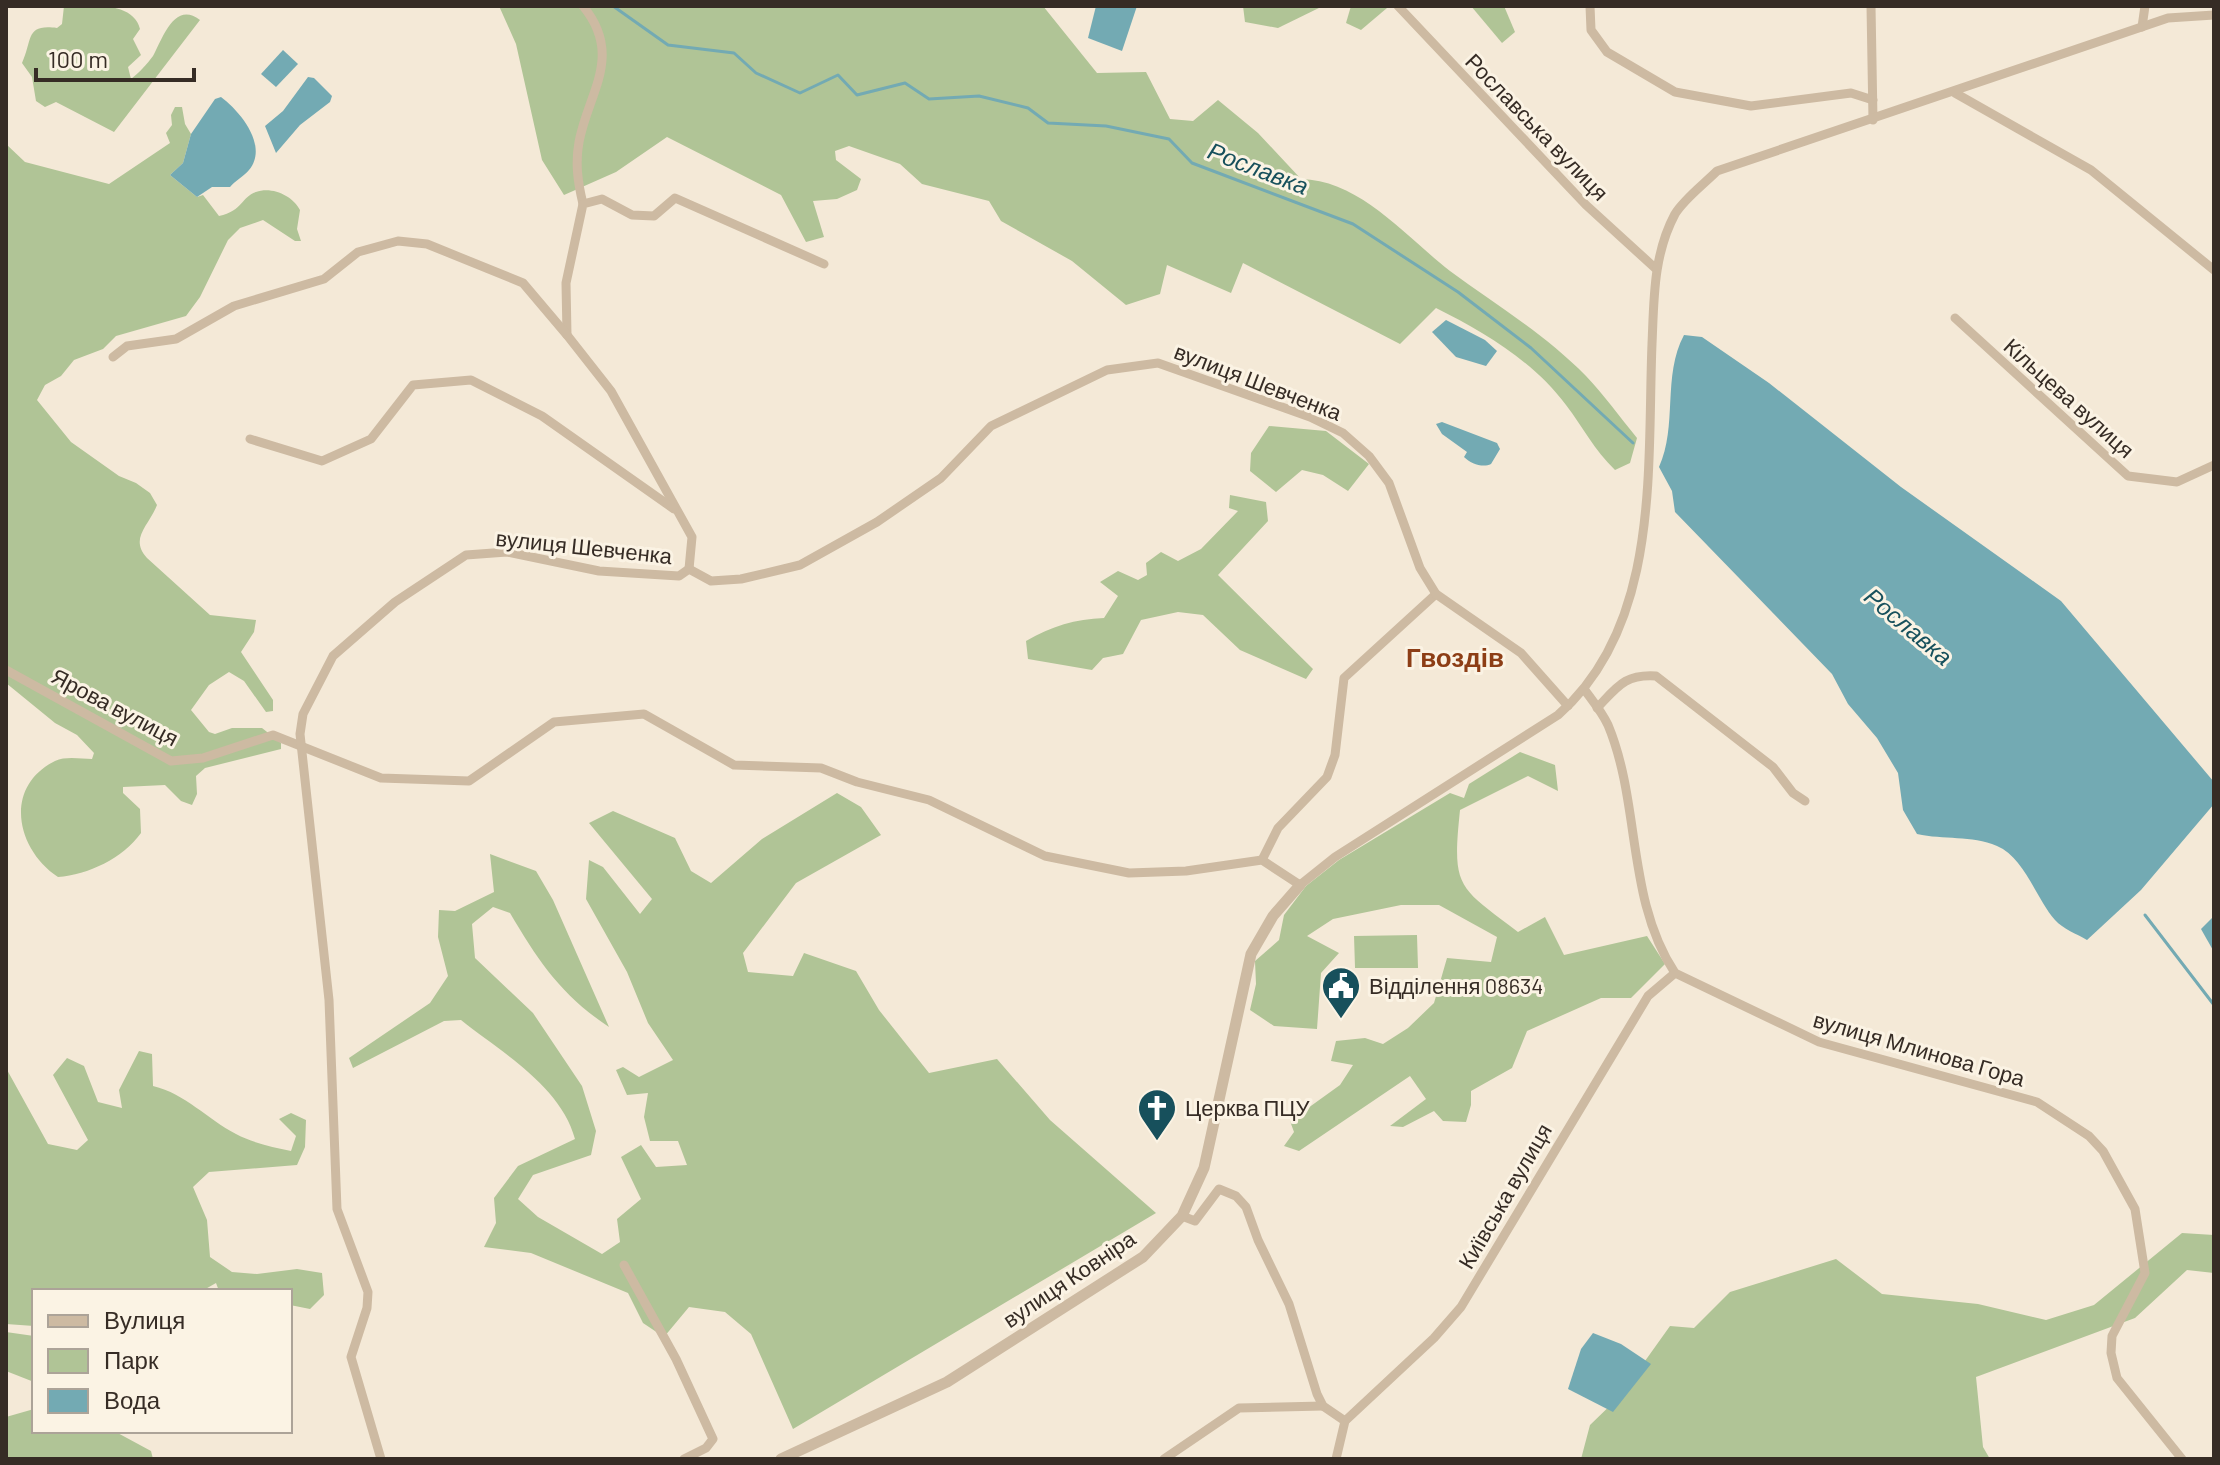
<svg xmlns="http://www.w3.org/2000/svg" width="2220" height="1465" viewBox="0 0 2220 1465" font-family="Barlow,sans-serif">
<rect width="100%" height="100%" fill="#f4e9d7"/>
<g fill="#b0c496">
<path d="M64 6C87 6 133 0 140 29L133 39 141 55 128 67 131 79C139 73 147 64 153 56 162 40 174 0 200 20L114 132 56 102 45 107 36 101 32 77 22 63C33 39 25 24 57 28L62 24Z"/>
<path d="M499 6H1043L1097 73 1146 72 1170 119 1193 121 1218 100 1258 133 1301 179C1360 180 1406 237 1450 271 1495 304 1546 335 1586 376 1604 395 1620 417 1637 438L1630 463 1615 470C1594 450 1583 427 1566 405 1533 361 1484 332 1436 308L1400 344 1243 263 1231 293 1167 265 1160 294 1126 305 1072 261 1001 221 989 201 922 184 900 164 849 146 835 151 836 160 861 179 857 190 837 199 813 201 824 237 806 242 781 195 667 137 616 172 564 195 542 160 516 44Z"/>
<path d="M1243 6H1323L1278 28 1245 22Z"/>
<path d="M1351 6H1385L1387 8 1361 30 1346 23Z"/>
<path d="M1471 6H1504L1515 32 1502 43Z"/>
<path d="M175 107H182L185 124 191 134 183 163 170 175 197 197 203 195 219 216C243 211 241 197 256 192 272 186 293 196 300 210L297 229 301 241H295L263 220 240 228 228 240 200 297 186 316 116 336 103 349 74 360 61 376 45 385 37 400 71 442 119 476 136 483 150 493 157 505C149 526 129 538 147 558L210 615 256 620 254 632 241 652 273 700V711L266 712 244 681 229 672 209 685 191 710 209 732 215 734 232 728H262L281 743V749L205 768 196 776 197 794 192 805 181 801 165 785 123 787V793L140 809 141 833C123 858 88 875 58 877 16 849 3 787 55 761 66 756 81 759 92 759L94 753 77 735 55 723 6 683V144L25 162 109 184 170 143 166 133 172 125 171 115Z"/>
<path d="M1269 426 1326 431 1369 464 1348 491 1323 475 1302 470 1276 492 1250 471 1251 453Z"/>
<path d="M1230 495 1266 502 1268 521 1218 575 1313 669 1306 679 1240 650 1203 615 1178 612 1141 620 1123 654 1103 658 1092 670 1028 659 1026 641C1052 626 1075 619 1104 618L1118 596 1100 582 1118 571 1138 580 1147 575 1146 563 1161 552 1178 561 1201 549 1238 511 1229 508Z"/>
<path d="M1520 752 1555 765 1558 791 1528 776 1460 810C1452 888 1457 886 1518 932L1545 917 1564 955 1647 936 1665 964 1631 998H1601L1527 1031 1512 1068 1471 1091V1105L1466 1122 1443 1121 1434 1111 1403 1127 1390 1126 1426 1099 1410 1076 1299 1151 1284 1146 1294 1132 1290 1121 1340 1085 1353 1065 1331 1061 1336 1041 1365 1038 1383 1044 1408 1028 1434 1003 1447 958 1491 962 1497 937 1439 905H1401L1333 919 1307 936 1339 953 1321 973 1317 1029 1274 1026 1250 1010 1256 984 1255 961 1279 940 1284 915 1306 886 1339 860 1450 793 1464 798 1469 784Z"/>
<path d="M837 793 861 807 881 835 796 883 743 953 748 972 793 976 804 953 856 971 879 1010 929 1073 997 1059 1050 1120 1156 1213 793 1429 751 1334 725 1312 689 1307 664 1337 643 1323 628 1293 531 1253 484 1247 496 1223 494 1198 518 1166 575 1139C561 1086 501 1052 461 1020L444 1021 353 1068 349 1058 430 1003 448 976 438 937 439 910 455 911 494 892 490 854 536 871 553 900 609 1027C561 995 539 962 510 913L493 907 472 924 475 958 533 1013 582 1086 596 1131 591 1155 533 1175 518 1199 538 1217 602 1254 620 1242 617 1219 641 1199 621 1157 641 1145 656 1167 687 1165 678 1141H650L644 1117 648 1093 627 1095 616 1070 623 1067 639 1077 673 1060 648 1023 627 972 586 899 589 860 603 867 640 914 652 899 589 823 613 811 675 838 691 871 711 883 762 839Z"/>
<path d="M1417 935 1418 968H1355L1354 936Z"/>
<path d="M139 1051 152 1054 153 1086C186 1094 207 1119 236 1134 253 1143 272 1147 291 1151L296 1136 279 1119 291 1113 306 1120 305 1147 297 1165 209 1172 193 1187 207 1220 210 1257 232 1272 257 1274 297 1269 322 1273 324 1295 310 1309 290 1305V1291H219L216 1283 202 1291H34V1326L6 1324V1068L48 1144 77 1150 88 1140 53 1075 67 1058 84 1066 98 1102 122 1108 119 1090Z"/>
<path d="M2182 1233 2214 1235V1273L2187 1270 2135 1318 1976 1377 1983 1447 1990 1459H1581L1590 1425 1620 1396 1670 1326 1694 1328 1730 1292 1836 1259 1882 1294 1978 1304 2046 1320 2094 1305Z"/>
<path d="M6 1332 34 1336V1382L6 1371Z"/>
<path d="M34 1409V1431H114L151 1451 153 1459H6V1417Z"/>
</g>
<g fill="#73aab3">
<path d="M1096 6H1137L1122 51 1088 38Z"/>
<path d="M283 50 298 64 276 87 261 74Z"/>
<path d="M308 77 314 78 332 96 330 102 300 125 276 153 265 126 283 111Z"/>
<path d="M221 97C240 111 269 146 249 170 244 176 236 180 230 187H212L197 197 170 175 183 163 191 134 215 99Z"/>
<path d="M1446 320 1485 340 1497 351 1486 366 1456 357 1432 332Z"/>
<path d="M1684 335 1702 337 1769 383 1901 487 2061 601 2214 782V804L2141 890 2087 940C2077 934 2063 929 2055 920 2036 899 2025 858 1997 846 1971 835 1944 840 1917 834L1903 810 1898 773 1877 738 1848 704 1832 674 1675 512 1672 491 1659 467C1678 426 1662 376 1684 335Z"/>
<path d="M1442 422 1497 443 1500 449 1491 464C1483 468 1471 464 1464 457L1467 452 1442 434 1436 424Z"/>
<path d="M2214 916V952L2201 929Z"/>
<path d="M1593 1333 1621 1344 1651 1364 1613 1412 1568 1389 1581 1349Z"/>
</g>
<g fill="none" stroke-linecap="round" stroke-linejoin="round">
<g stroke="#73aab3" stroke-width="3">
<path d="M613 6 668 45 734 53 756 73 800 93 838 75 857 95 905 83 929 99 979 96 1028 108 1048 123 1106 126 1169 139 1192 163 1353 224 1458 292 1531 348 1633 443"/>
<path d="M2145 915 2214 1005"/>
</g>
<g stroke="#cdbaa2" stroke-width="9">
<path d="M1398 6 1586 205 1655 268"/>
<path d="M1590 6 1591 30 1607 52 1675 92 1751 106 1851 93 1873 100"/>
<path d="M1871 6 1873 120"/>
<path d="M2142 27 2145 6"/>
<path d="M1955 93 2091 170 2214 270"/>
<path d="M583 204C578 183 575 164 579 142 588 93 624 56 583 6"/>
<path d="M1955 318 2128 476 2177 482 2214 465"/>
<path d="M567 335 566 283 583 204 602 199 632 215 654 216 675 198 824 264"/>
<path d="M113 357 127 346 176 339 234 306 324 279 358 252 398 241 427 244 523 283 567 335 611 391 692 537 689 569"/>
<path d="M250 439 322 461 371 439 413 385 471 380 542 416 674 509"/>
<path d="M6 670 171 761 203 758 273 735 381 778 469 781 554 722 644 714 734 765 821 768 857 782 929 800 1045 856 1129 873 1186 871 1262 860 1300 885 1335 857 1558 715C1661 625 1647 467 1652 344 1654 300 1653 255 1675 214 1684 199 1704 184 1717 171L2168 18 2214 15"/>
<path d="M1584 689C1592 700 1602 712 1608 725 1641 804 1626 899 1675 973L1819 1042 2037 1102 2089 1136 2103 1151 2135 1209 2145 1273 2112 1336 2111 1353 2117 1378 2182 1459"/>
<path d="M1597 708C1618 686 1625 674 1656 676L1773 767 1793 793 1805 801"/>
<path d="M1262 860 1278 828 1327 777 1335 755 1344 678 1436 594"/>
<path d="M1182 1216 1195 1221 1219 1189 1236 1196 1246 1207 1258 1240 1289 1304 1317 1394 1323 1406 1345 1421"/>
<path d="M624 1265 676 1359 713 1439 706 1448 684 1459"/>
<path d="M381 1459 351 1357 367 1308 368 1292 337 1209 329 1000 300 734 303 714 333 656 395 602 466 555 507 552 599 571 679 576 689 569 711 581 741 579 800 565 877 522 941 478 991 426 1107 370 1158 363 1310 417 1343 433 1369 456 1389 483 1420 568 1436 594 1521 653 1568 706"/>
<path d="M1164 1459 1239 1408 1323 1406"/>
<path d="M1336 1459 1345 1421 1434 1338 1461 1307 1648 996 1675 973"/>
</g>
<path stroke="#cdbaa2" stroke-width="11" d="M781 1459 947 1382 1143 1257 1182 1216 1204 1168 1251 954 1273 916 1300 885"/>
</g>
<defs>
<symbol id="civic-pin" viewBox="-11 -11 22 30"><path d="M0 17L-7.5 6A9.5 9.5 0 1 1 7.5 6Z" fill="#17505c" stroke="#fbf3e4"/><path d="M-.6-6.5H3V-4.5H.6V-3L4-1V1h2V6H-6V1h2V-1L-.6-3ZM-1.2 2.5V6h2.4V2.5Z" fill="#fff"/></symbol>
<symbol id="church-pin" viewBox="-11 -11 22 30"><path d="M0 17L-7.5 6A9.5 9.5 0 1 1 7.5 6Z" fill="#17505c" stroke="#fbf3e4"/><path d="M-1.2-6h2.4v3.5h3.3v2.4h-3.3V6h-2.4V-.1h-3.3v-2.4h3.3Z" fill="#fff"/></symbol>
</defs>
<g fill-rule="evenodd">
<use href="#civic-pin" x="1319" y="964" width="44" height="60"/>
<use href="#church-pin" x="1135" y="1086" width="44" height="60"/>
</g>
<g text-anchor="middle" stroke-width="6" stroke-linejoin="round" paint-order="stroke">
<g font-size="22" fill="#362c25" stroke="#fbf3e4">
<text transform="translate(1537 127) rotate(46)" y="8">Рославська вулиця</text>
<text transform="translate(1258 382) rotate(21)" y="8">вулиця Шевченка</text>
<text transform="translate(2069 398) rotate(42)" y="8">Кільцева вулиця</text>
<text transform="translate(584 547) rotate(6)" y="8">вулиця Шевченка</text>
<text transform="translate(115 707) rotate(28)" y="8">Ярова вулиця</text>
<text transform="translate(1919 1049) rotate(16)" y="8">вулиця Млинова Гора</text>
<text transform="translate(1505 1196) rotate(-60)" y="8">Київська вулиця</text>
<text transform="translate(1069 1279) rotate(-34)" y="8">вулиця Ковніра</text>
</g>
<g font-size="22" fill="#362c25" stroke="#fbf3e4" text-anchor="start">
<text x="1369" y="994">Відділення 08634</text>
<text x="1185" y="1116">Церква ПЦУ</text>
</g>
<g font-size="24" font-style="italic" fill="#17505c" stroke="#fbf3e4">
<text transform="translate(1258 169) rotate(21)" y="8">Рославка</text>
<text transform="translate(1908 627) rotate(40)" y="8">Рославка</text>
</g>
<g font-size="26" font-weight="bold" fill="#8d3e16" stroke="#fbf3e4">
<text x="1455" y="667">Гвоздів</text>
</g>
</g>
<rect width="2220" height="1465" fill="none" stroke="#362c25" stroke-width="16"/>
<rect x="32" y="1289" width="260" height="144" fill="#fbf3e4" stroke="#aca398" stroke-width="2"/>
<rect x="48" y="1315" width="40" height="12" fill="#cdbaa2" stroke="#aca398" stroke-width="2"/>
<text x="104" y="1329" font-size="24" fill="#362c25">Вулиця</text>
<rect x="48" y="1349" width="40" height="24" fill="#b0c496" stroke="#aca398" stroke-width="2"/>
<text x="104" y="1369" font-size="24" fill="#362c25">Парк</text>
<rect x="48" y="1389" width="40" height="24" fill="#73aab3" stroke="#aca398" stroke-width="2"/>
<text x="104" y="1409" font-size="24" fill="#362c25">Вода</text>
<path d="M36 68v12h158v-12" fill="none" stroke="#362c25" stroke-width="4"/>
<text x="48" y="68" font-size="24" fill="#362c25" stroke="#fbf3e4" stroke-width="6" paint-order="stroke">100 m</text>
</svg>
